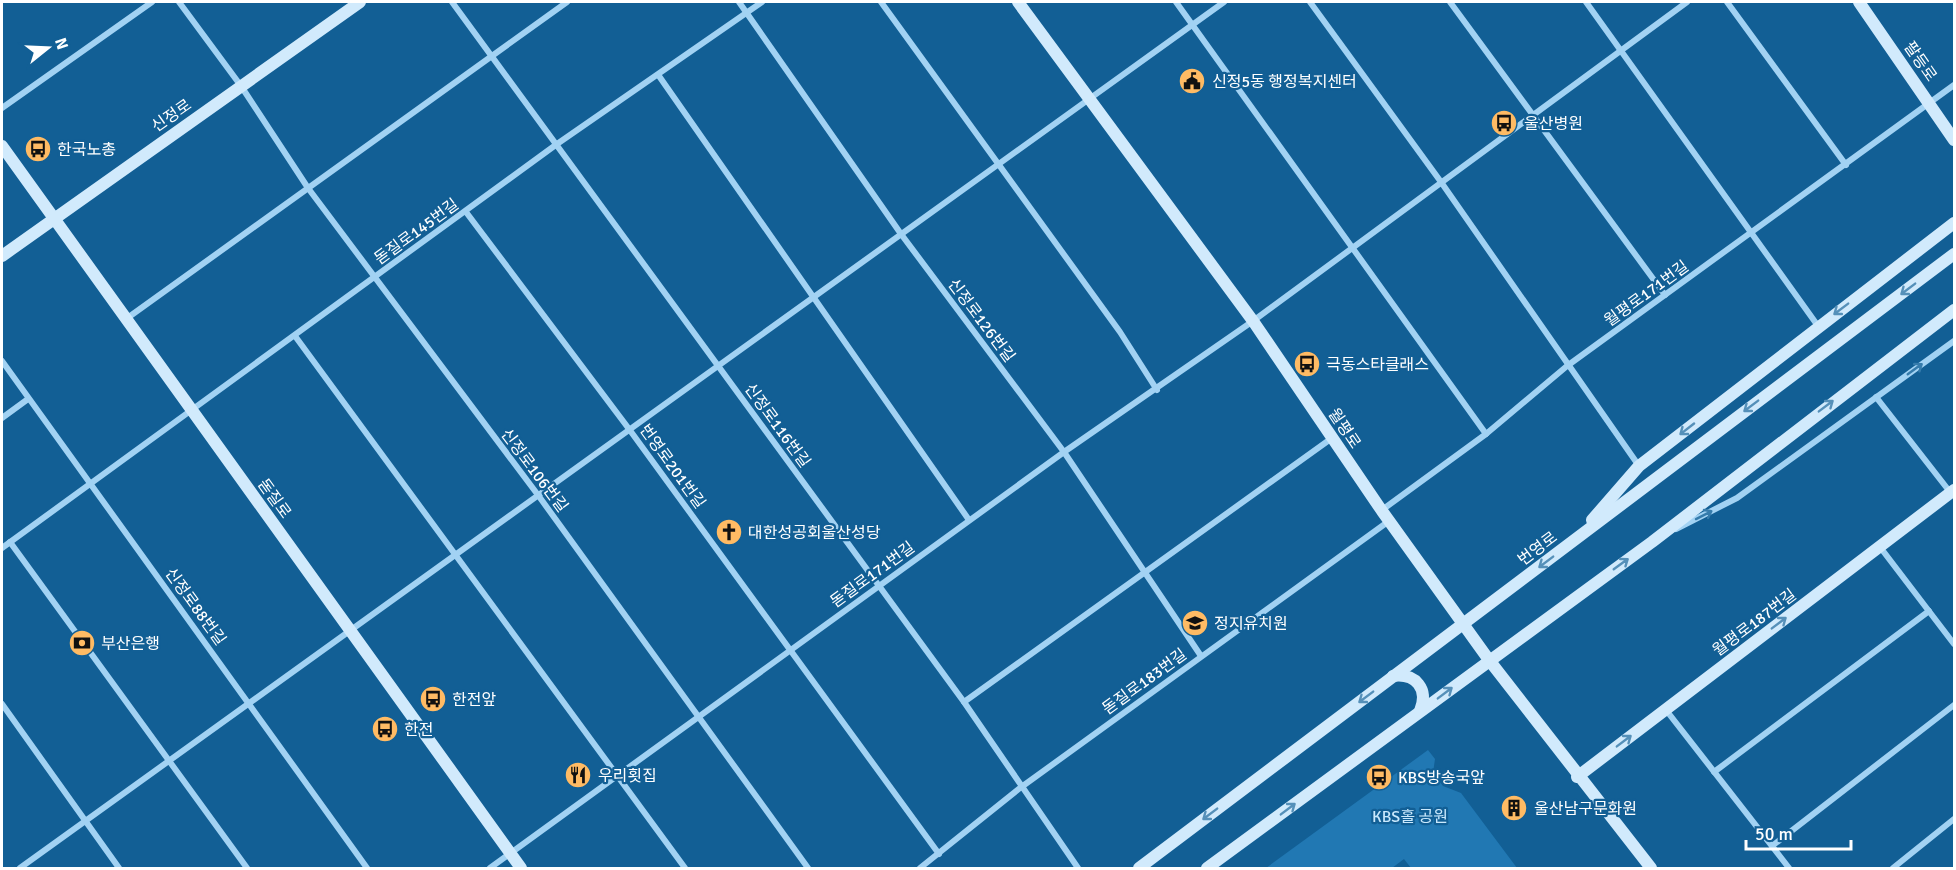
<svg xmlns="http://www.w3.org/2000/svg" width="1956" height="870" viewBox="0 0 1956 870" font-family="Signika,'Noto Sans KR',sans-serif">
<rect width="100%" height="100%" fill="#125f95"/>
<path fill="#2178b3" d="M1428 750 1435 759 1433 773 1443 786 1461 793 1517 868H1411L1404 859 1392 868H1266Z"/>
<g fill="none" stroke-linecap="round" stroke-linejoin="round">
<g stroke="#a2d2f3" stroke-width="6">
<path d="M179 2 241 86 308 188 538 495 808 868"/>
<path d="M452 2 964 702 1078 868"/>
<path d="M739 2 901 234 1064 452 1201 656"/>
<path d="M881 2 1120 332 1157 390"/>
<path d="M1176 2 1486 434"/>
<path d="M1310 2 1441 182 1639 466"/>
<path d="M1450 2 1665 295"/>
<path d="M1586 2 1818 326"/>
<path d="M1727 2 1846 165"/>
<path d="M659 76 969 520"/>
<path d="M2 108 152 2"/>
<path d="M466 212 629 429 939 854"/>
<path d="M126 319 567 2"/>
<path d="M295 336 685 868"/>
<path d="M2 361 367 868"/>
<path d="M1876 397 1950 492"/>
<path d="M2 418 28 399"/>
<path d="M1382 510 1486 434 1567 366 1954 85"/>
<path d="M1676 529 1737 498 1954 341"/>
<path d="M10 542 247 868"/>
<path d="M1880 547 1954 644"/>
<path d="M2 548 557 144 762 2"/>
<path d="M964 702 1332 438"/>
<path d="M2 704 119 868"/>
<path d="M1666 710 1789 868"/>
<path d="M1714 772 1929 611"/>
<path d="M1772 846 1954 705"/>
<path d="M20 868 1224 2"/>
<path d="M490 868 1064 452 1253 321 1687 2"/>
<path d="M920 868 1020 788 1389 521"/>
<path d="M1893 868 1954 819"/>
</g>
<g stroke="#d1eafc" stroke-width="12">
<path d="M1018 2 1253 321 1382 511 1489 660 1651 868"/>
<path d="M1859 2 1954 140"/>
<path d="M2 146 521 868"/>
<path d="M2 256 360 2"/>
<path d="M1592 520 1639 466 1954 223"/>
<path d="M1393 676C1416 673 1429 689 1420 711"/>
<path d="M1577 777 1954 490"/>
<path d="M1139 868 1954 254"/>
<path d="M1207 868 1652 542 1954 310"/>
</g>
</g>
<defs><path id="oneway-shaft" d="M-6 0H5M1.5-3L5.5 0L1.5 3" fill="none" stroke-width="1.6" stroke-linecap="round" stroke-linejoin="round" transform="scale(1.5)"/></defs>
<g stroke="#5590b9">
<use href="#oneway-shaft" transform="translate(1908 289) rotate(143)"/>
<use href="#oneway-shaft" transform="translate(1841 309) rotate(143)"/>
<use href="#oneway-shaft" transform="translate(1751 406) rotate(143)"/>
<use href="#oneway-shaft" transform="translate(1826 406) rotate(-37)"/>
<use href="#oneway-shaft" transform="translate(1687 429) rotate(142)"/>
<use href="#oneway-shaft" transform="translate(1546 562) rotate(143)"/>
<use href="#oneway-shaft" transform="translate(1621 564) rotate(-36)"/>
<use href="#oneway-shaft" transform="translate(1779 623) rotate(-37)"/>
<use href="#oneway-shaft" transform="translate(1445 693) rotate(-37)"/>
<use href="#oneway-shaft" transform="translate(1366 697) rotate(143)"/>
<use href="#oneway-shaft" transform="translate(1624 741) rotate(-37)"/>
<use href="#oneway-shaft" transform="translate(1288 809) rotate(-37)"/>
<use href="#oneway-shaft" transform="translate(1210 814) rotate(143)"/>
</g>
<g stroke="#367cac">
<use href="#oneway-shaft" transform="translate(1915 369) rotate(-36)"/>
<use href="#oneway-shaft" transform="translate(1704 515) rotate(-27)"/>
</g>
<defs>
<symbol id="civic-disc" viewBox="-11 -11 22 22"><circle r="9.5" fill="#ffbb64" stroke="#125f95"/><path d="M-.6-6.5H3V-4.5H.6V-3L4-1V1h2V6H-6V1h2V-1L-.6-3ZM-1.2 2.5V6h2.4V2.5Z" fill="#111"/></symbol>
<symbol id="bus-disc" viewBox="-11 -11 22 22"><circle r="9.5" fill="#ffbb64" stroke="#125f95"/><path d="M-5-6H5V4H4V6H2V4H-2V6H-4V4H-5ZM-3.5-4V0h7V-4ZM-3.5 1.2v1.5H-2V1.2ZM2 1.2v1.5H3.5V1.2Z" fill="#111"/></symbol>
<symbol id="church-disc" viewBox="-11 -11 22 22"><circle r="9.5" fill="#ffbb64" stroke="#125f95"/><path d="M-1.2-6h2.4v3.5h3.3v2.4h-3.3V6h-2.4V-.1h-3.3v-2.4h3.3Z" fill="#111"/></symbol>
<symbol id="school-disc" viewBox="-11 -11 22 22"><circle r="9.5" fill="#ffbb64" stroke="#125f95"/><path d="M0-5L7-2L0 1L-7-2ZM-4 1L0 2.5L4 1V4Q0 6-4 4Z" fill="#111"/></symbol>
<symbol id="bank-disc" viewBox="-11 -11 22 22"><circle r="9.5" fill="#ffbb64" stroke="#125f95"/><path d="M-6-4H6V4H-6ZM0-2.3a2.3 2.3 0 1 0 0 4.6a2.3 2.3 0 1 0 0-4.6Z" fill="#111"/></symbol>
<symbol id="restaurant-disc" viewBox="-11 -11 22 22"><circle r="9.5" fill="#ffbb64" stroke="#125f95"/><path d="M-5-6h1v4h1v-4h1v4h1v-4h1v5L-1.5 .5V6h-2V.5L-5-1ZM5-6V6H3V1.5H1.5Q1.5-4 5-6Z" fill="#111"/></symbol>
<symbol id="building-disc" viewBox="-11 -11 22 22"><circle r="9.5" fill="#ffbb64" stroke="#125f95"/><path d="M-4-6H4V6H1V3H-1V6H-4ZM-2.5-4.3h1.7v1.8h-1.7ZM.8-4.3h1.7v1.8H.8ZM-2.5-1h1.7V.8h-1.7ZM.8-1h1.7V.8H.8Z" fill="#111"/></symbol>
</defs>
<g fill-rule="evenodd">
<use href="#civic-disc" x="1177" y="66" width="30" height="30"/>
<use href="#bus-disc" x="1489" y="108" width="30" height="30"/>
<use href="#bus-disc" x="23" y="134" width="30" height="30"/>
<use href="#bus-disc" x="1292" y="349" width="30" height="30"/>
<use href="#church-disc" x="714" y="517" width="30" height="30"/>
<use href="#school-disc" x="1180" y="608" width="30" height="30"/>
<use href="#bank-disc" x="67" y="628" width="30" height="30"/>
<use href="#bus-disc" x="418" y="684" width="30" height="30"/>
<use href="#bus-disc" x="370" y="714" width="30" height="30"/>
<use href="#restaurant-disc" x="563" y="760" width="30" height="30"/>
<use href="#bus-disc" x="1364" y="762" width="30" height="30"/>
<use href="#building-disc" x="1499" y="793" width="30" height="30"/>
</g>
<g text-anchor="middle" stroke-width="4.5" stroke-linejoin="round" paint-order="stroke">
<g font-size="16" fill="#fff" stroke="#125f95">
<text transform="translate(1921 61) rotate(55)" y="6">팔등로</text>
<text transform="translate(171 115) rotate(-35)" y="6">신정로</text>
<text transform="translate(416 231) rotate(-36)" y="6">돋질로145번길</text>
<text transform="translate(1646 293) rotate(-36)" y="6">월평로171번길</text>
<text transform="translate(982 320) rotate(53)" y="6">신정로126번길</text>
<text transform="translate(778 425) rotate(54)" y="6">신정로116번길</text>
<text transform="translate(1345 428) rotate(56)" y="6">월평로</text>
<text transform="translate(673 466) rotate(54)" y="6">번영로201번길</text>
<text transform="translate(535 470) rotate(53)" y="6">신정로106번길</text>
<text transform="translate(275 498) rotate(54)" y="6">돋질로</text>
<text transform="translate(1537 548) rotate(-37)" y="6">번영로</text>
<text transform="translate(872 574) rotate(-36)" y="6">돋질로171번길</text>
<text transform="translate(196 606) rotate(54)" y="6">신정로88번길</text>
<text transform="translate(1754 622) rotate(-37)" y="6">월평로187번길</text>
<text transform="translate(1144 681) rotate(-36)" y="6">돋질로183번길</text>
</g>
<g font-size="16" fill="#fff" stroke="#125f95" text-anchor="start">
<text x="1212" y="87">신정5동 행정복지센터</text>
<text x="1524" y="129">울산병원</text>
<text x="57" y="155">한국노총</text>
<text x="1326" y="370">극동스타클래스</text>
<text x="748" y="538">대한성공회울산성당</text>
<text x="1214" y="629">정지유치원</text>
<text x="101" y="649">부산은행</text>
<text x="452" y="705">한전앞</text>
<text x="404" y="735">한전</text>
<text x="598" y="781">우리횟집</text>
<text x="1398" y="783">KBS방송국앞</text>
<text x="1534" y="814">울산남구문화원</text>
</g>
<g font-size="16" fill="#cae9fd" stroke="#125f95">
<text x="1410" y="822">KBS홀 공원</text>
</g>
</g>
<rect width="1956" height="870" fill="none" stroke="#ffffff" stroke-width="6"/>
<g transform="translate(48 48) rotate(72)" stroke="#125f95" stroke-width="4.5" paint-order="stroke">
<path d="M0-4.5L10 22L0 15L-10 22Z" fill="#ffffff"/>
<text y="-9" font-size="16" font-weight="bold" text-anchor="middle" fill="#ffffff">N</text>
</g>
<path d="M1746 840v9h105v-9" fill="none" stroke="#ffffff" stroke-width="3"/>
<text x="1755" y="840" font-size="18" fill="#ffffff" stroke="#125f95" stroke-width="4.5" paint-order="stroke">50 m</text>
</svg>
